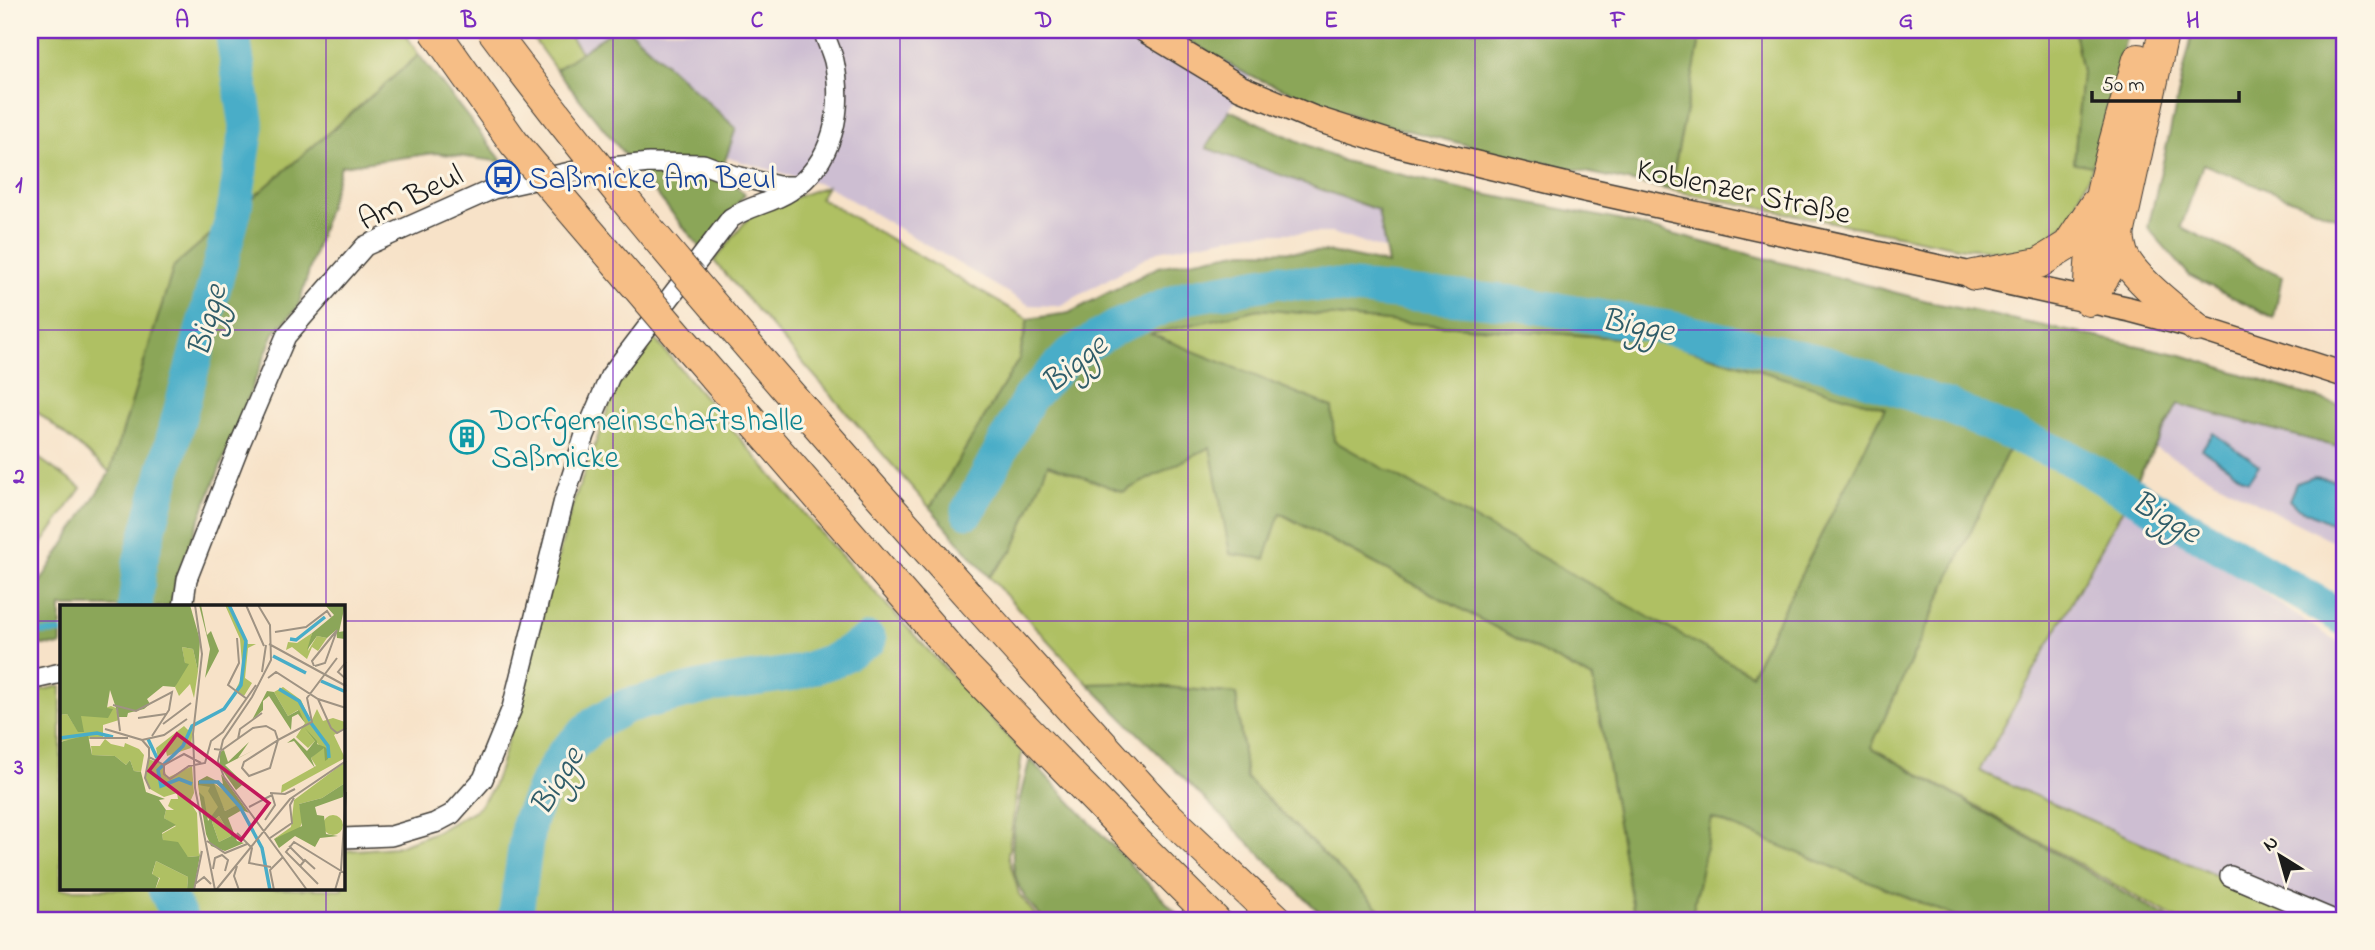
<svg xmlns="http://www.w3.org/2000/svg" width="2375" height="950" viewBox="0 0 2375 950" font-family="'Indie Flower',sans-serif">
<rect width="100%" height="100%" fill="#fcf5e5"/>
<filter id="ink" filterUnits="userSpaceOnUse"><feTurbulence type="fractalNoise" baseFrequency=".0143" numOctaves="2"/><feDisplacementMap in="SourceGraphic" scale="14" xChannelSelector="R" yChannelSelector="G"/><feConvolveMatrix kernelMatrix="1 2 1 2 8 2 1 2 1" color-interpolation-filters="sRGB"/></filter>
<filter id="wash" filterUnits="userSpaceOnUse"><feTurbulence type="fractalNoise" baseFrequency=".00686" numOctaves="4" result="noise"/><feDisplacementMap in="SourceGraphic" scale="28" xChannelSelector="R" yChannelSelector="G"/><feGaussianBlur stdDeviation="1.57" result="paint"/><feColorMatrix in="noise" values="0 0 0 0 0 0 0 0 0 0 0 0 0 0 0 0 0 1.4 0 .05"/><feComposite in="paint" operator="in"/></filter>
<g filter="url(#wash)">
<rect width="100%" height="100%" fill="#f7e2c8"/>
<g fill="#cdbed2">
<path d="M565 30H613L582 53Z"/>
<path d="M629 30H1170L1250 76 1206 148 1378 210 1386 250 1332 233H1251L1158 251 1060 306 1029 305 827 186 725 157 736 127Z"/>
<path d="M2177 404 2345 449V547L2282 516 2155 448Z"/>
<path d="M2126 503 2345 647V920H2317L1978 771Z"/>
</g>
<g fill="#afc063" stroke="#666e40" stroke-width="2">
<path d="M30 30H403L419 55 174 266 110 472 30 406Z"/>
<path d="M527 30H565L582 53 556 70Z"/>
<path d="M1712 30H2074L2082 72 2074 162 2093 166 2071 217 2054 234 2025 253 1963 248 1670 190 1701 34Z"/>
<path d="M827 186 820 198 1028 319 1019 359 930 508 714 261 753 212Z"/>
<path d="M1259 309 1398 322 1660 341 1885 408 1751 675 1334 441 1150 333Z"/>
<path d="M654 338 826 539 1022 752 1008 856 1019 894 1039 920H30V692L61 686V889H343V851L395 847 438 831 478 808 492 789 500 767 573 503 618 383Z"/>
<path d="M1210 446 1279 513 1593 679 1635 920H1391L1246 778 1236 694 1127 683 1088 684 989 577 1013 550 1048 463 1123 492Z"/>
<path d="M2010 446 2066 467 2126 503 1979 771 2317 920H2178L1871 747Z"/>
<path d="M30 452 81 488 30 561Z"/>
<path d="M1712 818 1964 920H1691Z"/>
</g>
<g fill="#8ba659" stroke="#54613a" stroke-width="2" fill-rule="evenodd">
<path d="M613 30H629L736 128 721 173 745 194 701 249 556 70Z"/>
<path d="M1170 30H1712L1701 35 1670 190 1516 157 1365 120 1250 76Z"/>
<path d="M2074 30H2128L2093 166 2074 163 2082 72Z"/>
<path d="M2193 30H2345V221L2203 164 2181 227 2282 276 2274 318 2190 276 2148 228Z"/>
<path d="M419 55 503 162 435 153 341 166 298 307 274 333 176 578 171 607H61V646L30 644V598L110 472 174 266Z"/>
<path d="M1229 110 1343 161 1483 194 1619 220 1939 304 2182 355 2345 407V449L2178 404 2137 480 2016 429 2010 446 1871 747 2171 920H1964L1712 818 1691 920H1635L1593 679 1280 513 1265 559 1230 554 1210 447 1123 492 1048 464 1013 550 989 577 930 508 1019 359 1028 319 1069 313 1158 267 1244 251 1330 252 1388 264 1378 210 1206 148ZM1259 309 1398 322 1660 341 1885 408 1751 674 1334 441 1332 407 1151 334Z"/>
<path d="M1127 683 1236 694 1246 778 1391 920H1327L1088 684Z"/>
<path d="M1030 759 1183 920H1044C1037 912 1028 903 1023 894 1000 857 1020 798 1030 759Z"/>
</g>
<g fill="#48adc8" stroke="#326472" stroke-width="2">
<path d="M2213 433 2259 465 2248 481 2202 449Z"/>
<path d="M2314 477 2340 481 2345 485V530L2296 507 2289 500 2296 483Z"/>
</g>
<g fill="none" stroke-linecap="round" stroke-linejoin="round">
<path stroke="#48adc8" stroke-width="6" d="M30 633 61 632"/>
<g stroke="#48adc8" stroke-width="35">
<path d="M968 511 1029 398 1071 354 1116 327 1187 297 1278 281 1514 303 1674 329 1824 363 1949 407 2069 458 2345 619"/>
<path d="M135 607 140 562 234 212 247 127 232 30"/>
<path d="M165 889 181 920"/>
<path d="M515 920 529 821 545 785 564 753 594 724 626 706 713 685 796 673 835 660 869 640"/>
</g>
</g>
</g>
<g filter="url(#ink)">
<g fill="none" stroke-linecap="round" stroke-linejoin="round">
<defs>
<g id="minor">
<path d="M183 607 187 579 239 446 286 336 365 246 493 189 575 171 649 163 703 164 732 175 778 186H796"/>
<path d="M30 680 61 673"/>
<path d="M343 838 391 836 435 823 452 814 483 779 512 708 564 500 585 435 610 376 731 218C749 206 772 203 790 191 834 163 844 108 834 61 831 50 826 40 823 30"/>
<path d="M2230 876 2334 920"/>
</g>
<path id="major" d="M1145 30 1241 88 1313 118 1395 144 1574 187 2128 309 2196 327 2345 375"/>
<g id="highway">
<path d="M2119 235C2120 242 2121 250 2124 257 2136 280 2175 310 2196 327"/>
<path d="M1974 275 2039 263 2068 245 2095 204"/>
<path d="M2089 291C2089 213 2117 134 2138 59"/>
<path d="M2089 301 2107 272 2119 235 2164 30"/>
<path d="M1165 813 1278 920"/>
<path d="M1125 830 1215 920"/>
</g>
</defs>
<use href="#minor" stroke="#3d3a36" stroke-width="22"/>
<use href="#major" stroke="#3d3a36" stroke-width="27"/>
<use href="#highway" stroke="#3d3a36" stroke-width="32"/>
<use href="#minor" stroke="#fff" stroke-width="19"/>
<use href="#major" stroke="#f6be86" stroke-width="24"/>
<use href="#highway" stroke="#f6be86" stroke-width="30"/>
<defs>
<g id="highway-bridge">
<path d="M434 30 514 143 683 341 964 665 1125 830"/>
<path d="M492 30C583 153 683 271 784 387 909 531 1037 672 1165 813"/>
</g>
</defs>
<use href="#highway-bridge" stroke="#3d3a36" stroke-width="32" stroke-linecap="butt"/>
<use href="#highway-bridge" stroke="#f6be86" stroke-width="30"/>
</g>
</g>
<path fill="none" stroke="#7b2cbf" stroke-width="2" stroke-opacity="0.55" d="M326 30V607M613 30V920M900 30V920M1188 30V920M1475 30V920M1762 30V920M2049 30V920M30 330H2345M30 621H61M343 621H2345M326 889V920"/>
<defs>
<symbol id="bus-ring" viewBox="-11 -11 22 22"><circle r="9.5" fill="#fcf5e5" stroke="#1a4fb4" stroke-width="1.5"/><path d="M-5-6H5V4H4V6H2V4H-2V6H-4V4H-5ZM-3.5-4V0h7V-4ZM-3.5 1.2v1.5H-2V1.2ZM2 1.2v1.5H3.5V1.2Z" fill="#1a4fb4"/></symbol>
<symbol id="building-ring" viewBox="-11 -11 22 22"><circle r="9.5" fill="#fcf5e5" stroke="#0f9aa8" stroke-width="1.5"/><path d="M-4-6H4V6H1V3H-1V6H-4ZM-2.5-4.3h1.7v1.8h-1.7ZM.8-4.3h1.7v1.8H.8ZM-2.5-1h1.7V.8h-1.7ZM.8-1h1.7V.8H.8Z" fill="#0f9aa8"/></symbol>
</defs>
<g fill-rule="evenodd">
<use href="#bus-ring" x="484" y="158" width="38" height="38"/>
<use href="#building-ring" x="448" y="418" width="38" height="38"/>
</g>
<g text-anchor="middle" stroke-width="6" stroke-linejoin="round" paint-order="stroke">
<g font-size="32" fill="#164399" stroke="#fcf5e5" text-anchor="start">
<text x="528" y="188">Saßmicke Am Beul</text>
</g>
<g font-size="32" fill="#1c1c1c" stroke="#fcf5e5">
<text transform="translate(1744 190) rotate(12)" y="11">Koblenzer Straße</text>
<text transform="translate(410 196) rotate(-26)" y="11">Am Beul</text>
</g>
<g font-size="32" fill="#0d838f" stroke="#fcf5e5" text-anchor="start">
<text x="491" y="430">Dorfgemeinschaftshalle<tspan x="491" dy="37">Saßmicke</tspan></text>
</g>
<g font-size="33" font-style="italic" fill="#305d69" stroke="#fcf5e5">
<text transform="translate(205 320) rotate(-75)" y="12">Bigge</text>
<text transform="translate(1638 323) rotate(10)" y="12">Bigge</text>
<text transform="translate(1073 362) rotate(-39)" y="12">Bigge</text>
<text transform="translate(2167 515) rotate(30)" y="12">Bigge</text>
<text transform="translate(555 780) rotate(-59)" y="12">Bigge</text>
</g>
</g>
<g transform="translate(60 605)">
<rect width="285" height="285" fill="#f7e2c8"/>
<path d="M165 0H170L188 39H196L188 43 185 73 192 78 184 91 175 86 183 70 180 34ZM252 28 248 46 257 31 267 33 258 46 252 42 247 54 232 42 226 45 228 37 237 38ZM122 42 133 44 138 66 134 93 130 79 119 91 115 82 125 59ZM223 82 241 95 251 117 257 104 263 116 273 113 285 117V127L283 124 274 130 285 153 221 188 222 180 256 161 251 153 262 143 244 125 255 136 248 143 236 132 245 118 238 105 228 111 214 87ZM51 101 56 103 59 115 43 120V133L0 136V110L7 109 16 123 21 111ZM124 121 128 125 133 122 131 143 107 151 106 146 98 153 96 143ZM45 134 51 139 64 142 65 138 79 144 84 150 81 167 74 166 70 155 66 160 55 151 32 150 31 141H40ZM89 154 103 160 107 173 132 161 134 188 130 197 137 208 139 251 128 252 103 235 102 229 116 221 104 213 106 205H114L108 201 111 194H118L117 188 104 192 90 184 85 173ZM285 157V178L262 193 239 199 243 215 239 225 214 234 231 222 234 195ZM151 176 171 191 178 200 165 206ZM144 178 150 182 159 202 151 216 144 210 139 187 138 180ZM263 220a10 10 0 1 1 20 0a10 10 0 1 1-20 0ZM159 211 171 231 159 237 152 217ZM96 256 128 272 127 285H95L100 273 92 270Z" fill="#afc063"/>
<path d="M0 0H130L140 35 138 66 133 44 122 42 125 58 129 59 115 82 103 81 87 94 90 99 84 104 68 108 67 112H59L50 85 47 103 53 104 48 113 21 111 24 127H18L7 109 0 110ZM139 0H141L147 30 151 26 159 46 145 73 140 102 150 44ZM265 0H285L279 27 285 26V34L277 33 276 25 267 33 257 31 247 45 252 28 274 10ZM207 86 214 87 228 111 239 105 245 118 238 109 232 112 231 125 209 91 203 96V105L192 115ZM245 123 257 136V139L265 142 268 145V154L265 156 264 143 251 153 255 163 234 136 227 138 234 133 247 146 255 136ZM28 130 32 150 55 151 66 160 70 155 74 166 81 167 86 187 105 194 99 195 106 205 104 213 116 220 102 228 103 235 118 237 128 252 139 251 141 244 134 285H127L128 272 96 256 92 269 99 273 95 285H0V137ZM189 137 178 153 194 145 165 160 190 184 182 180 176 185 160 162V147L164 145 168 157ZM161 169 189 208 182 205 168 213 177 236 184 238 165 246 151 241 146 229 139 187 144 192 148 216 158 202 148 186 150 182 138 180V176L147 171 163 179ZM153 176 171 191 177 200 165 206ZM159 211 171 231 159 237 152 217ZM285 178 283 192 255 202 257 210 264 211 266 229 278 231 260 233 255 242 235 231 219 243 214 234 242 221 239 199 262 193Z" fill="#8ba659" fill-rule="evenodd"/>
<path fill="none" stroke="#48adc8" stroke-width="3.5" d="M230 34 236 35 265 12M213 51 246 68M261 76 286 87M219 84 239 96 250 116M251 118 268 141 269 153M0 133 37 128 53 132M88 134 97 153M139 177H158L180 202 202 243 210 285M132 179 119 174 101 181 98 165 123 141 132 121 164 104 181 80 186 36 169 0"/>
<path fill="none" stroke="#9f9383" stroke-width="2" d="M135 0 142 49 133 129 135 183 155 285M186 0 204 41M198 0 210 20 211 55 192 92 163 135 158 156 164 172 247 285M215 27 246 22 267 6 271 12M177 33 179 58 168 80 187 94M209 39 286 81M286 57 278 67 286 74M254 61 252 56 277 25M255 61 265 58 277 25M202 67 206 40M208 73 216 67 258 94 286 103M258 94 271 123 277 128 286 123M53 100 76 106 112 87 109 105 92 131M57 103 60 126M78 113 106 109M103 119 131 98M45 124 82 135 89 143V152L104 160M30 133H68M178 134 180 124 202 108M82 135 104 130 127 114M154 144 162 145 193 123 206 121 215 126 218 135 184 157 182 163 189 171 210 163 218 135 252 117 247 93 277 53M89 152 85 173 90 184M104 160V169L110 174 129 161 145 158 151 136 163 127 196 80M104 160 124 149 141 158M210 188 225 189 235 184M189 202 212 190 215 200 205 215M177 228 192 243 189 258 211 262M210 233 232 218 230 200 234 193M147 236 165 248 187 239M229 241 244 256M177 261 174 271 179 285M240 261 245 255 255 264M153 264 155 253 162 250 168 255 165 266M135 279 144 272 151 279M258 279 226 247 234 237 286 269M134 285 142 246M156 285 230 194 286 156M214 285 210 265 223 252M275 285 281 265 286 187"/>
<path fill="#c2185b" fill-opacity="0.15" stroke="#c2185b" stroke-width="3.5" d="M117 129 209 198 181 235 89 166Z"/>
<rect width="285" height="285" fill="none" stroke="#1c1c1c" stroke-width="3.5"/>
</g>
<rect width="2375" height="950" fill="none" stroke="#fcf5e5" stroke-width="77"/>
<g transform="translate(2280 856) rotate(323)" stroke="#fcf5e5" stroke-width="5" paint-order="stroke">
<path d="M0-5L12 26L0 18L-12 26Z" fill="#1c1c1c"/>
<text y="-10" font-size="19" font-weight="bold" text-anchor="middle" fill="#1c1c1c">N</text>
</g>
<path d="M2092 91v10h147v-10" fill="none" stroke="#1c1c1c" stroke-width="3.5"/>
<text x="2102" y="91" font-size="21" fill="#1c1c1c" stroke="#fcf5e5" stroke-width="5" paint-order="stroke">50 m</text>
<rect x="38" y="38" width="2298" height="874" fill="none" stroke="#7b2cbf" stroke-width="2.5"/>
<g font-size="23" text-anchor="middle" font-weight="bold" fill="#7b2cbf">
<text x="182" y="27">A</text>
<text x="469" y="27">B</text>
<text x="757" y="27">C</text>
<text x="1044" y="27">D</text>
<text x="1331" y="27">E</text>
<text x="1618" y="27">F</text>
<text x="1906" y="27">G</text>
<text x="2193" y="27">H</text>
<text x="19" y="192">1</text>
<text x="19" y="483">2</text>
<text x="19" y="774">3</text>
</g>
</svg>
